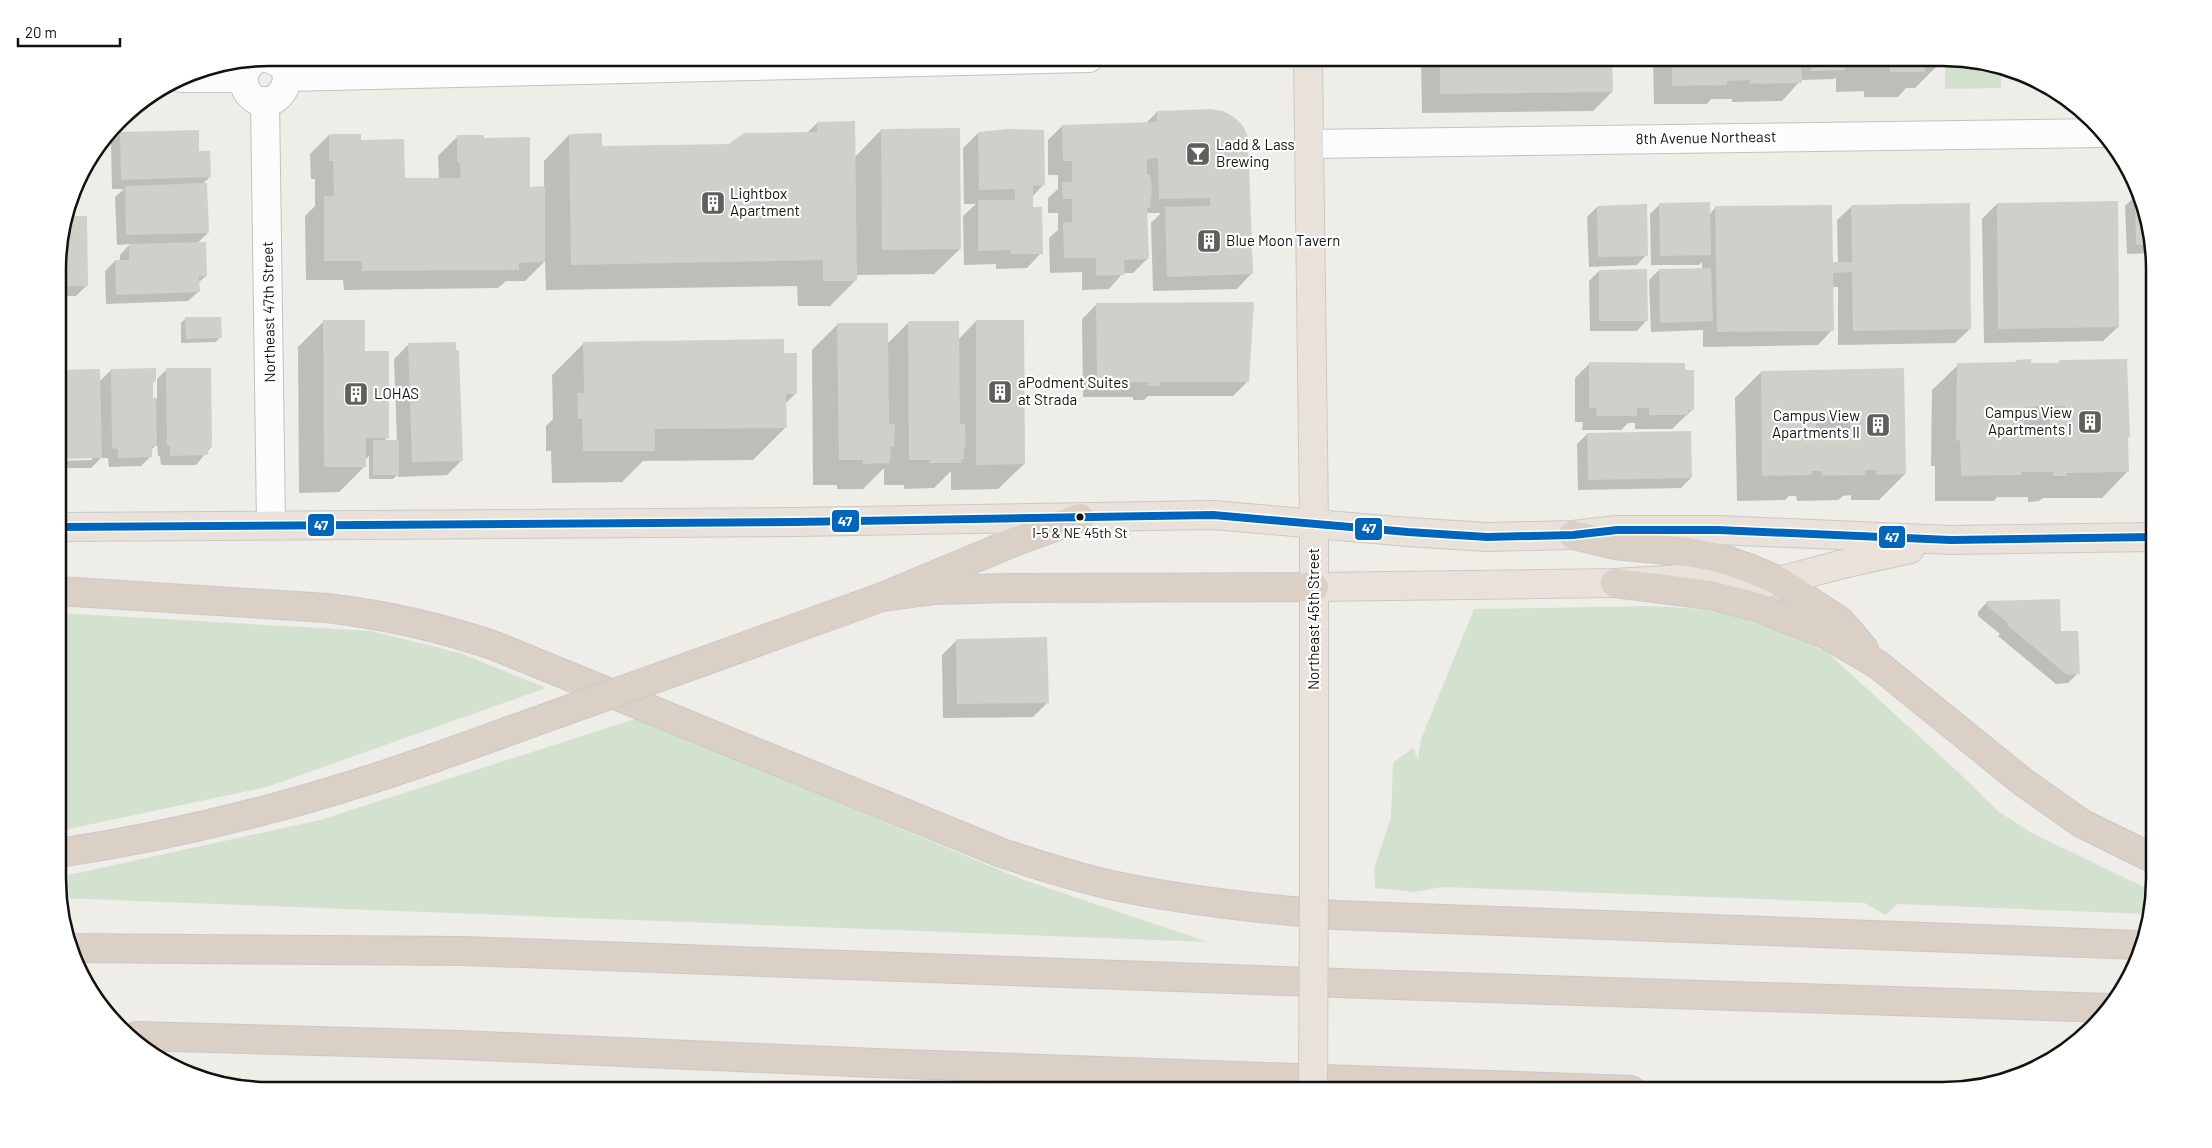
<svg xmlns="http://www.w3.org/2000/svg" width="2212" height="1148" viewBox="0 0 2212 1148" font-family="Barlow,sans-serif">
<rect width="100%" height="100%" fill="#efede8"/>
<g fill="#d3e2ce">
<path d="M1945 58 2001 71V88L1945 89Z"/>
<path d="M1653 606 1701 609 1737 616 1787 634 1828 653 1957 771 1999 812 2032 833 2152 891 2146 914 1898 904 1885 915 1865 903 1443 887 1414 892 1375 888 1374 868 1391 817 1393 763 1413 748 1418 760 1421 739 1474 609Z"/>
<path d="M59 613 371 631 460 653 546 688 267 787 59 831Z"/>
<path d="M638 718 1021 879 1208 942 59 898V877L320 820Z"/>
</g>
<g fill="#0003">
<path d="M1421 58H1611L1612 92 1593 111 1422 113Z"/>
<path d="M1653 58H1941V62L1915 88H1906L1898 97H1864V91L1836 92V77L1834 79 1801 80 1782 101 1732 102V99H1711L1707 104H1654Z"/>
<path d="M1211 110 1251 274 1237 289 1153 291 1151 223 1161 213H1146L1148 258 1133 273H1123L1109 289 1082 290V272L1050 273 1049 238 1058 230V213H1048V198L1058 189V175H1048V140L1062 126 1145 124 1157 112Z"/>
<path d="M817 123 854 158 881 130 960 249 934 274 856 275V280L830 306H798L797 286 546 290 545 261 525 281H506L498 288 344 290 343 280H306L305 216 315 206V179H311L310 154 329 135 360 141 403 180H439L438 156 457 137 529 188H544V161L569 135 601 148 729 145 807 133Z"/>
<path d="M121 133 198 152 210 177 201 185 208 233 197 243 206 276 198 283V292L188 301 106 304 105 271 115 261H120V255L130 244 117 245 115 197 124 189H112L111 143Z"/>
<path d="M978 133 1043 185 1032 197V209L1041 253 1027 268 996 269V264L964 265 963 216 976 204H964L963 148Z"/>
<path d="M2135 196 2153 242V253L2127 254 2125 206Z"/>
<path d="M1660 204 1709 215 1716 207 1832 264H1838L1837 220 1852 206 1970 329 1955 343 1838 345V287H1832V330L1818 345 1703 347V330L1651 332 1649 280 1659 270 1702 269V262L1699 265H1651L1650 214Z"/>
<path d="M1997 204 2118 327 2103 341 1984 343 1982 219Z"/>
<path d="M1597 207 1646 255 1637 265 1589 267 1587 217Z"/>
<path d="M68 217H86V286L76 296H58V255Z"/>
<path d="M1599 271 1646 321 1637 331H1590L1589 281Z"/>
<path d="M1096 305 1248 381 1233 396H1148L1144 400H1133V397H1083L1082 319Z"/>
<path d="M185 319 220 337 216 342 181 343V323Z"/>
<path d="M324 321 364 352 388 437 384 441H397L394 359 409 344 462 460 447 475 398 477V474L393 479H369V456L364 461V467L339 492 299 493 298 347Z"/>
<path d="M976 321 1024 464 998 489 951 490V471L934 488 904 489V485H884V468L863 489H837V485H813L812 350 838 324 887 344 908 323 958 340Z"/>
<path d="M584 343 796 393 785 404V428L753 460 643 461 622 482 552 483 551 451H546V426L553 419 552 375Z"/>
<path d="M2016 361 2030 364H2058L2060 361 2127 472 2102 498H2043L2039 501 2028 502V497H1997L1994 501H1935V466H1931L1932 390 1958 365 2014 364Z"/>
<path d="M1590 363 1684 371 1693 409 1672 429H1635V423H1628L1621 430H1582L1583 422H1575V378Z"/>
<path d="M167 369 211 447 196 465H161L160 456H158L157 444 151 450V456L141 466 109 467 108 458H101L91 468H58V461L92 460 99 382 111 370 155 381 151 384 152 399H157V379Z"/>
<path d="M1903 370 1905 474 1879 500H1851V495L1843 496 1838 500 1797 501 1796 496H1789L1785 500 1737 501 1735 398 1761 372Z"/>
<path d="M2153 433V459L2151 460 2150 435Z"/>
<path d="M1587 434 1691 478 1681 488 1578 490 1577 444Z"/>
<path d="M1987 602 2060 633 2078 673 2068 683 2056 684 1998 636 2000 634 1978 616V612Z"/>
<path d="M2154 632V688H2151L2149 637Z"/>
<path d="M957 640 1048 702 1033 717 943 718 942 655Z"/>
<path d="M2154 708V765H2152L2150 712Z"/>
</g>
<g fill="#d0cfca" fill-rule="evenodd">
<path d="M1440 58H1612L1613 92 1440 94Z"/>
<path d="M1672 58H1801L1802 83 1750 84V80L1727 81V85L1672 86Z"/>
<path d="M1811 58H1845V70L1811 71Z"/>
<path d="M1861 58H1942V63H1924L1925 72H1890V66L1862 67Z"/>
<path d="M1211 109 1223 111 1234 117 1243 126 1248 137 1253 274 1167 277 1165 207 1210 206V198L1159 199 1158 158 1147 159V175H1150L1152 189 1150 208H1147L1149 259 1124 260 1125 275 1096 276V258H1064L1063 223 1072 222V199H1063L1062 182H1072V161H1063L1062 125 1157 122V111Z"/>
<path d="M855 121 857 281H823V260L571 265 569 134 602 133V146L729 144 744 133 817 132V122Z"/>
<path d="M960 128 961 249 882 250 881 129Z"/>
<path d="M1007 129 1044 130 1045 185 1033 186V207H1042L1043 254H1011L1010 250 978 251V200H1015V189L979 190 978 132Z"/>
<path d="M199 130V151H210L211 177 121 180 120 132Z"/>
<path d="M329 134H361V140L404 139 405 178H461L460 163 457 162V135H484V138L530 137V187L545 186V262L519 263V270L362 271V261H324V196H334L333 161H329Z"/>
<path d="M207 183 209 233 126 235 125 186Z"/>
<path d="M74 195 75 208H71Z"/>
<path d="M2135 195 2153 242V244L2136 245Z"/>
<path d="M2118 201 2119 327 1998 329 1997 203Z"/>
<path d="M1710 202 1711 255 1660 256 1659 203Z"/>
<path d="M1970 203 1971 329 1853 331 1852 272 1833 273 1834 331 1717 332 1715 206 1832 205 1833 262H1852L1851 205Z"/>
<path d="M1647 204 1648 256 1598 257 1597 206Z"/>
<path d="M69 216H87L88 286H58V255Z"/>
<path d="M206 242 207 276H199L200 292 116 295 115 260H129V244Z"/>
<path d="M1711 268 1713 321 1660 323 1659 269Z"/>
<path d="M1647 269 1648 321H1599V270Z"/>
<path d="M1254 302 1249 382H1160V386H1148V382L1097 383 1096 303Z"/>
<path d="M185 317H221L222 338 186 339Z"/>
<path d="M323 320H365V351H389V438H366V467H324Z"/>
<path d="M976 320H1024L1025 464 976 465Z"/>
<path d="M908 321H959L960 424H965L966 447H964V459H961V463H929L930 460H909Z"/>
<path d="M837 323H888L889 424H895L894 447H891L890 463 863 464V460H839Z"/>
<path d="M784 339V353H797V394H786L787 428 655 429V451H583L582 419H578L577 393H584L583 342Z"/>
<path d="M456 342V350H459L463 461 412 462 408 343Z"/>
<path d="M2031 359V363H2060V360L2127 359 2130 437H2128L2129 472 2066 473V476H2053V472H2021V475L1961 476 1960 440 1956 441 1957 363 2016 362V360ZM2065 406V417H2050V426L2024 427V407Z"/>
<path d="M1589 362 1685 363V370H1694V410H1688V415H1649V408H1637V416H1596L1597 408H1589Z"/>
<path d="M156 368V381H153V398L156 397 157 446H152V457L118 458V449L112 448 111 369Z"/>
<path d="M166 368H211L212 447 208 448V455L170 456V446H167Z"/>
<path d="M1904 368 1906 474 1876 475V470H1865V475L1822 476V471H1812V475L1762 476 1761 371ZM1850 417V433H1816V418Z"/>
<path d="M100 369 102 458 58 459V370Z"/>
<path d="M1691 431 1692 478 1588 480 1587 433Z"/>
<rect x="373" y="440" width="26" height="35"/>
<path d="M2060 599 2061 631H2078L2080 674 2067 675 2007 625 2008 623 1987 606V601Z"/>
<path d="M1047 637 1049 703 957 704 956 639Z"/>
</g>
<g fill="none" stroke-linecap="round" stroke-linejoin="round">
<defs>
<g id="minor">
<path d="M256 60C250 63 246 68 244 75 243 81 244 87 248 93 273 123 310 68 267 58"/>
<path d="M287 77 1089 58"/>
<path d="M181 78H244"/>
<path d="M265 101 271 524"/>
<path d="M1309 144 2103 133"/>
</g>
<g id="major">
<path d="M1308 58 1314 523V869"/>
<path d="M59 527 795 522 1213 515 1408 532 1487 537 1573 535 1617 530H1718L1951 540 2154 537"/>
<path d="M1314 587 1615 583 1681 579 1759 584 1779 581 1847 563 1910 549"/>
</g>
<g id="highway">
<path d="M1573 535 1615 545 1688 552 1719 558 1749 568 1779 581 1840 621 1864 649"/>
<path d="M1615 583 1710 595 1757 607 1825 634 1877 664 2023 782 2081 823 2154 859"/>
<path d="M59 591 327 608C385 615 440 627 495 646L1002 853C1038 865 1074 877 1111 885 1185 901 1261 909 1336 915L2139 945"/>
<path d="M882 597 935 590 1009 588 1314 587"/>
<path d="M768 638 882 597 1014 542 1080 518"/>
<path d="M59 853C187 834 312 801 434 758"/>
<path d="M71 948 464 951 1394 985 2109 1008"/>
<path d="M137 1036 460 1045 876 1063 1631 1090"/>
</g>
</defs>
<use href="#minor" stroke="#c4c2be" stroke-width="30"/>
<use href="#major" stroke="#cac9c7" stroke-width="30"/>
<use href="#highway" stroke="#cac9c7" stroke-width="30"/>
<use href="#minor" stroke="#fdfcfc" stroke-width="28"/>
<use href="#major" stroke="#e9e2db" stroke-width="28"/>
<use href="#highway" stroke="#dbd0c6" stroke-width="28"/>
<defs>
<path id="major-bridge" d="M1313 1090 1314 869"/>
<path id="highway-bridge" d="M434 758 768 638"/>
</defs>
<use href="#major-bridge" stroke="#cac9c7" stroke-width="30" stroke-linecap="butt"/>
<use href="#highway-bridge" stroke="#cac9c7" stroke-width="30" stroke-linecap="butt"/>
<use href="#major-bridge" stroke="#e9e2db" stroke-width="28"/>
<use href="#highway-bridge" stroke="#dbd0c6" stroke-width="28"/>
<defs>
<path id="bus-1" d="M59 527 795 522 1213 515 1408 532 1487 537 1573 535 1617 530H1718L1951 540 2154 537"/>
</defs>
<use href="#bus-1" stroke="#fff" stroke-width="11"/>
<use href="#bus-1" stroke="#0065bd" stroke-width="8"/>
</g>
<defs>
<symbol id="bar-square" viewBox="-11 -11 22 22"><rect x="-9" y="-9" width="18" height="18" rx="4" fill="#605f5b" stroke="#fff"/><path d="M-6-5H6L.8 .8V4.5H3.5V6h-7V4.5H-.8V.8Z" fill="#fff"/></symbol>
<symbol id="building-square" viewBox="-11 -11 22 22"><rect x="-9" y="-9" width="18" height="18" rx="4" fill="#605f5b" stroke="#fff"/><path d="M-4-6H4V6H1V3H-1V6H-4ZM-2.5-4.3h1.7v1.8h-1.7ZM.8-4.3h1.7v1.8H.8ZM-2.5-1h1.7V.8h-1.7ZM.8-1h1.7V.8H.8Z" fill="#fff"/></symbol>
</defs>
<g fill-rule="evenodd">
<use href="#bar-square" x="1184" y="140" width="28" height="28"/>
<use href="#building-square" x="699" y="189" width="28" height="28"/>
<use href="#building-square" x="1195" y="227" width="28" height="28"/>
<use href="#building-square" x="986" y="378" width="28" height="28"/>
<use href="#building-square" x="342" y="380" width="28" height="28"/>
<use href="#building-square" x="2076" y="408" width="28" height="28"/>
<use href="#building-square" x="1864" y="411" width="28" height="28"/>
</g>
<circle fill="#13120f" stroke="#fff" stroke-width="2" cx="1080" cy="517" r="4.5"/>
<g text-anchor="middle" stroke-width="4.5" stroke-linejoin="round" paint-order="stroke">
<g font-size="14" fill="#13120f" stroke="#fff">
<text x="1080" y="538">I-5 &amp; NE 45th St</text>
</g>
<g font-size="15" fill="#13120f" stroke="#fff">
<text transform="translate(1706 138) rotate(-1)" y="5">8th Avenue Northeast</text>
<text transform="translate(269 312) rotate(-91)" y="5">Northeast 47th Street</text>
<text transform="translate(1314 619) rotate(-90)" y="5">Northeast 45th Street</text>
</g>
<g font-size="15" fill="#13120f" stroke="#fff" text-anchor="start">
<text x="1216" y="150">Ladd &amp; Lass<tspan x="1216" dy="17">Brewing</tspan></text>
<text x="730" y="199">Lightbox<tspan x="730" dy="17">Apartment</tspan></text>
<text x="1226" y="246">Blue Moon Tavern</text>
<text x="1018" y="388">aPodment Suites<tspan x="1018" dy="17">at Strada</tspan></text>
<text x="374" y="399">LOHAS</text>
<text x="2072" y="418" text-anchor="end">Campus View<tspan x="2072" dy="17">Apartments I</tspan></text>
<text x="1860" y="421" text-anchor="end">Campus View<tspan x="1860" dy="17">Apartments II</tspan></text>
</g>
</g>
<path d="M0 0H2212V1148H0ZM269 66H1943A203 203 0 0 1 2146 269V879A203 203 0 0 1 1943 1082H269A203 203 0 0 1 66 879V269A203 203 0 0 1 269 66Z" fill="#fff" fill-rule="evenodd"/>
<path fill="none" stroke="#13120f" stroke-width="2.5" d="M269 66H1943A203 203 0 0 1 2146 269V879A203 203 0 0 1 1943 1082H269A203 203 0 0 1 66 879V269A203 203 0 0 1 269 66Z"/>
<g stroke="#fff" stroke-width="2">
<rect x="831" y="509" width="29" height="24" rx="5" fill="#0065bd"/>
<rect x="307" y="513" width="28" height="24" rx="5" fill="#0065bd"/>
<rect x="1354" y="517" width="29" height="24" rx="5" fill="#0065bd"/>
<rect x="1878" y="525" width="28" height="24" rx="5" fill="#0065bd"/>
</g>
<g font-size="14" text-anchor="middle" font-weight="bold" fill="#fff">
<text x="845" y="526">47</text>
<text x="321" y="530">47</text>
<text x="1369" y="533">47</text>
<text x="1892" y="542">47</text>
</g>
<path d="M18 38v8h102v-8" fill="none" stroke="#13120f" stroke-width="2.5"/>
<text x="25" y="38" font-size="15" fill="#13120f" stroke="#ffffff" stroke-width="4" paint-order="stroke">20 m</text>
</svg>
